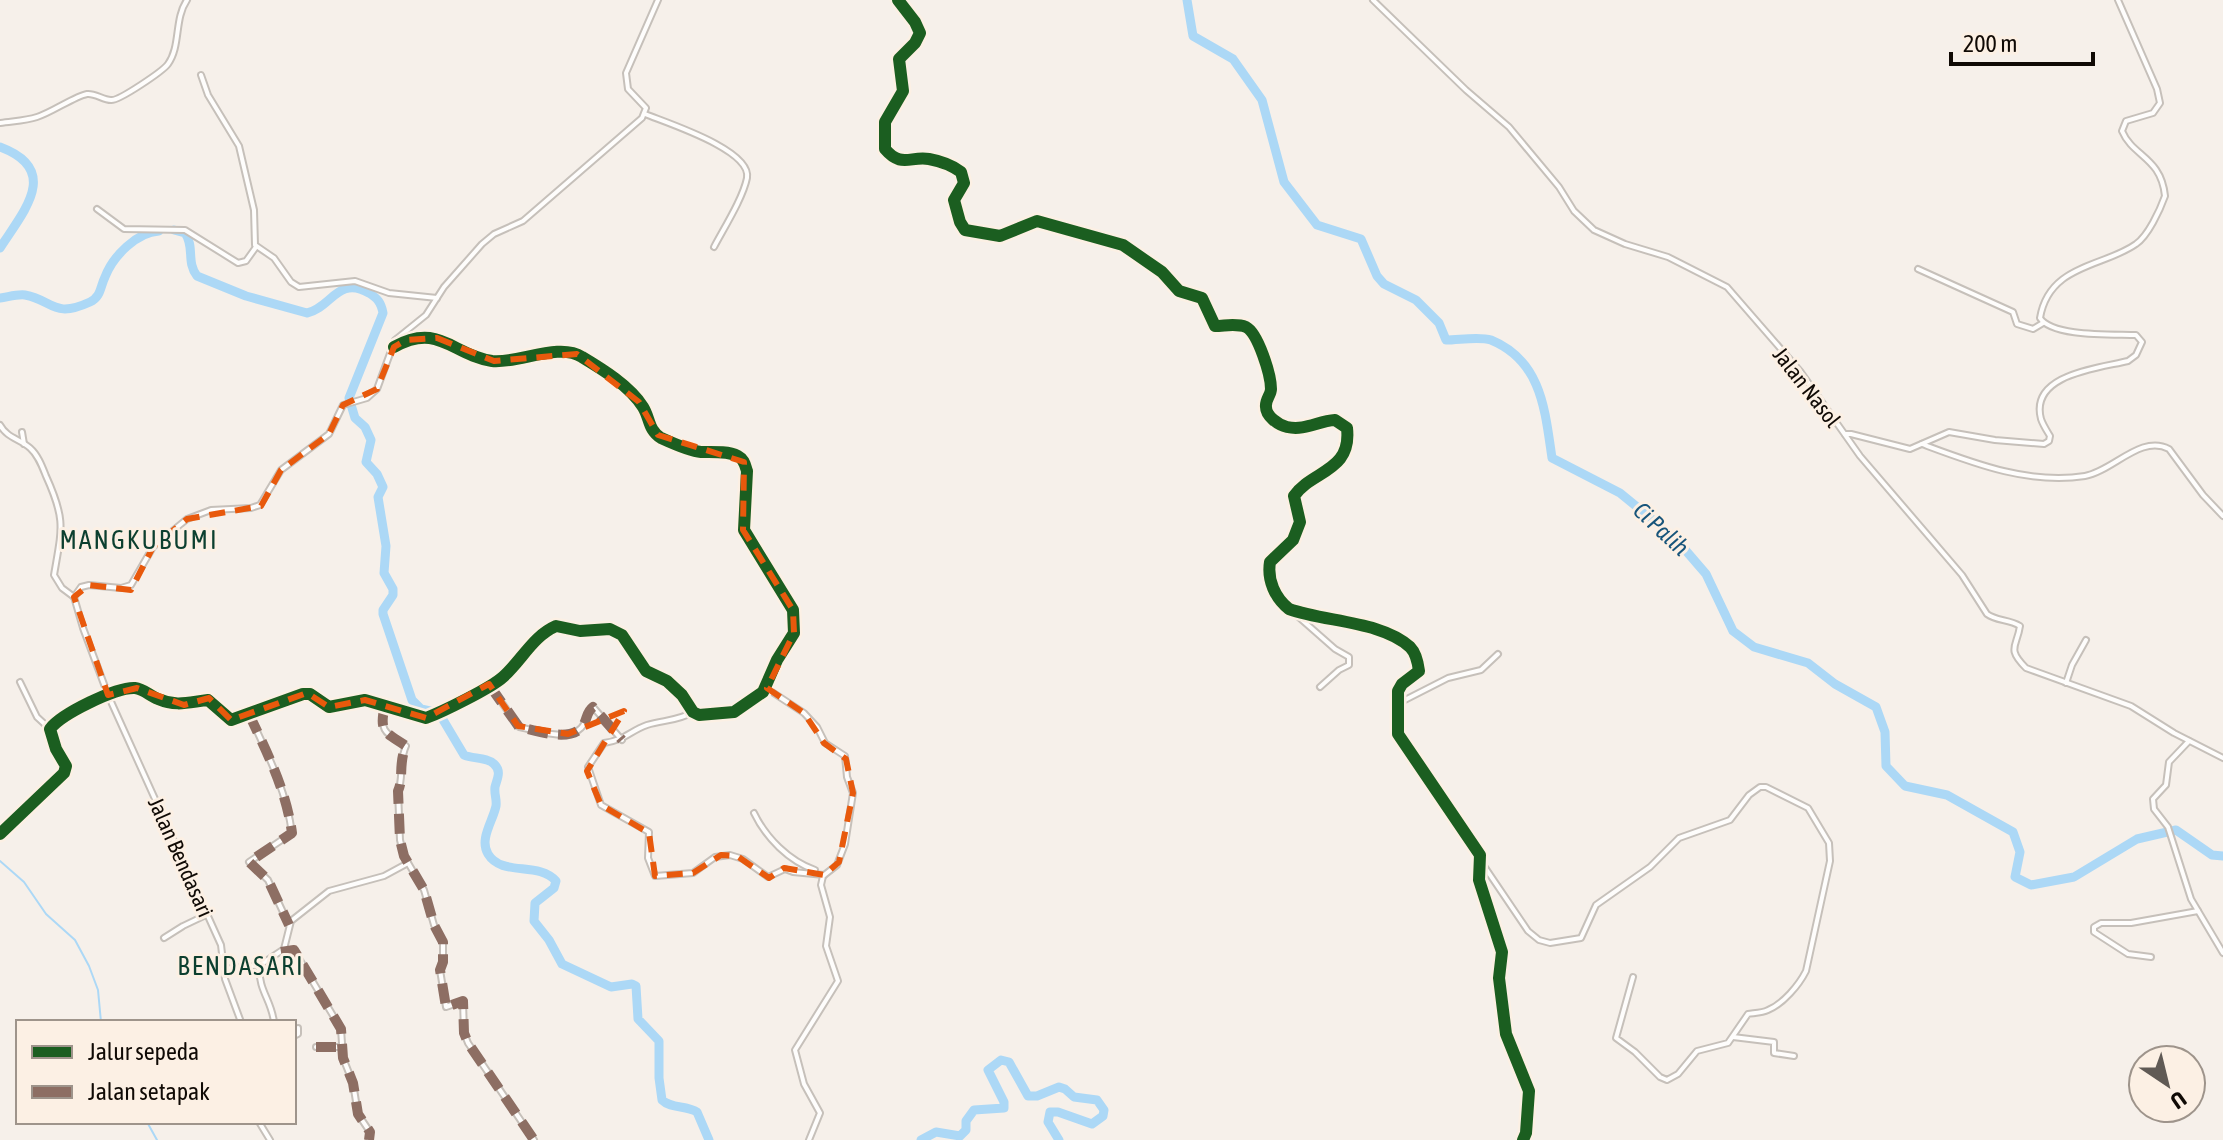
<svg xmlns="http://www.w3.org/2000/svg" width="2223" height="1140" viewBox="0 0 2223 1140" font-family="'Asap Condensed',sans-serif">
<rect width="100%" height="100%" fill="#f6f0ea"/>
<g fill="none" stroke-linecap="round" stroke-linejoin="round">
<g stroke="#acd8f6" stroke-width="2">
<path d="M0 861 24 882 46 914 75 940 89 966 98 990 101 1022"/>
<path d="M147 1122 157 1140"/>
</g>
<g stroke="#acd8f6" stroke-width="9">
<path d="M1187 0 1193 36 1233 59 1262 100 1284 182 1317 225 1361 239 1377 276 1384 284 1416 300 1439 323 1446 340C1459 340 1479 336 1491 340 1542 361 1545 411 1552 458L1620 493 1675 538 1706 574 1733 631 1754 647 1808 663 1835 684 1876 707 1885 732 1886 766 1905 786 1947 795 2013 832 2020 852 2015 877 2031 885 2074 877 2137 839 2176 830 2212 855 2223 856"/>
<path d="M0 147C62 170 23 212 0 248"/>
<path d="M174 230 185 233C195 247 186 262 197 276L246 296 307 313C331 308 338 275 369 293 377 298 381 302 383 313L349 398 355 418 365 427 371 440 366 462 377 474 383 487 378 497 386 546 384 573 393 589V595L383 610V614L412 700 421 709 439 713 464 755C472 759 487 757 494 764 502 771 497 779 495 787 494 794 497 799 496 806 493 821 479 839 488 854 502 877 538 861 556 881L554 888 535 903 534 921 549 940 562 964 611 987 632 984 636 986 638 1019 659 1041V1078L662 1100C671 1109 686 1105 697 1112L709 1140"/>
<path d="M0 298C8 297 17 294 25 295 53 300 53 319 90 302 101 297 100 287 105 277 113 256 137 232 159 231"/>
<path d="M921 1140 936 1132 960 1136 966 1130V1121L974 1110 1004 1108V1102L988 1070 1001 1060 1009 1062 1028 1096H1037L1059 1087 1065 1089 1074 1097 1097 1100 1104 1110 1103 1116 1092 1124 1058 1112H1050L1048 1122 1059 1140"/>
</g>
<defs>
<g id="street">
<path d="M898 0 915 22 920 33 915 43 899 59 903 91 885 122V149C901 168 910 156 929 159 940 161 953 166 961 172L964 183 954 200 960 222 965 230 1000 236 1037 221 1123 245 1162 272 1179 291 1202 298 1215 326C1225 326 1236 323 1246 327 1258 333 1271 375 1271 389 1271 395 1265 400 1266 407 1266 416 1278 425 1287 427 1305 431 1318 421 1335 420L1347 428C1352 472 1312 470 1294 496L1300 522 1293 540 1270 562C1267 580 1275 598 1289 609 1325 622 1382 621 1410 647 1416 653 1418 663 1419 671L1402 684 1398 691V734L1480 855 1479 880 1502 952 1499 978 1506 1034 1529 1091 1526 1133 1523 1140"/>
<path d="M1373 0 1466 90 1509 127 1559 187 1574 211 1594 230 1625 244 1668 257 1727 287 1800 371 1860 456 1962 575 1987 614C1996 621 2009 619 2020 626 2017 647 2006 648 2026 668L2131 706 2174 733 2223 758"/>
<path d="M201 75 208 95 239 146 254 210 255 245 274 258 291 282 299 287 355 281 389 293 437 298"/>
<path d="M645 114C667 123 752 150 747 178 743 198 724 228 714 247"/>
<path d="M0 123C12 121 25 121 37 117 51 113 75 96 87 94 95 93 103 100 111 100 119 101 163 71 168 64 181 46 174 19 187 0"/>
<path d="M97 209 124 229 185 230 238 263 246 261 256 247"/>
<path d="M1918 269 2013 312 2017 324 2033 329 2043 323"/>
<path d="M0 425C7 438 20 439 30 448 38 455 42 466 46 476 66 520 62 528 54 575L62 588 74 597"/>
<path d="M22 432 24 444"/>
<path d="M1845 434H1851L1910 449 1949 432 1995 440 2044 444 2049 441 2050 436C2047 431 2043 425 2041 419 2029 374 2100 368 2128 361L2136 355 2142 342 2136 335C2113 334 2052 337 2040 318 2049 264 2104 267 2136 244 2148 236 2160 210 2165 196 2161 157 2133 157 2122 131L2126 121 2153 113 2160 103 2157 89 2118 0"/>
<path d="M1922 444C1973 463 2029 485 2085 476 2113 471 2141 434 2169 449L2203 495 2223 516"/>
<path d="M1293 612 1335 649 1349 657V665L1339 670 1320 687"/>
<path d="M20 682 37 717 50 729"/>
<path d="M2066 683 2072 665 2086 640"/>
<path d="M490 686 519 727C534 730 568 742 581 728 588 721 585 713 593 707L622 740"/>
<path d="M766 688 804 713 817 727 825 743 845 756 847 777 853 793 845 844 837 865 823 876 821 885 830 917 826 946 838 981 795 1050 804 1084 820 1113 809 1140"/>
<path d="M1397 704 1448 678 1481 670 1498 654"/>
<path d="M385 707C378 733 388 734 406 746 398 764 404 778 398 791L400 840 404 856 424 890 434 925 443 942V962L440 970 446 1007 463 1001 464 1033 468 1043 534 1140"/>
<path d="M693 712C678 721 663 720 647 725 630 731 625 740 604 743L588 767 601 805 649 832 648 858 655 876 693 873 715 857 730 855 743 859 768 877 785 869 793 872 824 875"/>
<path d="M249 714C267 753 286 789 292 833L249 862 268 880 289 925"/>
<path d="M2189 741 2169 762 2166 785 2153 799 2154 809 2168 827 2191 899 2223 953"/>
<path d="M754 813C766 838 789 861 815 870"/>
<path d="M0 834 64 773 66 766 56 749 50 729C61 714 116 687 135 688 144 689 150 696 158 699 177 707 189 702 208 700L231 720 303 694H310L329 707 365 700 426 718C442 712 491 688 503 677 522 660 533 636 556 626L580 631 610 629 622 635 646 671 667 681 682 695 693 712 699 715 734 712 763 692 777 660 794 633 793 610 744 530 747 471C745 465 744 459 738 456 728 451 712 452 701 452 689 451 672 443 661 438 648 430 650 418 643 407 630 386 602 369 582 357 559 342 518 364 492 361 452 355 439 322 394 347"/>
<path d="M1482 863 1528 931 1539 940 1550 943 1581 938 1596 905 1650 867 1679 838 1730 820 1749 795 1760 787H1766L1808 808 1829 843 1830 861 1806 971C1799 985 1783 1004 1768 1010 1762 1013 1754 1013 1748 1014L1728 1043 1697 1051 1678 1074 1667 1080 1660 1077 1635 1052 1616 1038 1633 977"/>
<path d="M164 938 183 926 206 915"/>
<path d="M283 952 294 950 341 1029 343 1058 353 1083 358 1114 370 1132 369 1140"/>
<path d="M2151 957 2128 954 2094 932V927L2101 923H2131L2198 911"/>
<path d="M259 966C259 992 271 999 274 1022"/>
<path d="M223 969 260 965 284 949 291 921 329 891 384 876 408 863"/>
<path d="M241 1022 225 979 221 945 108 695 83 628 74 597 81 587 89 585 121 588 131 585 153 547 187 519 211 510 251 508 260 505 281 470 329 434 343 405 367 398 377 389 395 340 426 315 444 287 482 244 494 234 523 221 642 118 646 108 628 89 626 73 658 0"/>
<path d="M294 1036 298 1034V1028"/>
<path d="M1733 1037 1774 1042V1053L1794 1056"/>
<path d="M316 1047H342"/>
<path d="M259 1122 270 1140"/>
</g>
</defs>
<use href="#street" stroke="#c6c0ba" stroke-width="8"/>
<use href="#street" stroke="#fefdfc" stroke-width="4"/>
<g stroke="#8d6e63" stroke-width="10" stroke-dasharray="20 10" stroke-linecap="butt">
<path d="M490 686 519 727C534 730 568 742 581 728 588 721 585 713 593 707L622 740"/>
<path d="M385 706C378 733 387 733 406 746 398 764 404 778 398 791L400 840 404 856 424 890 434 925 443 942V962L440 970 446 1007 463 1001 464 1033 468 1043 534 1140"/>
<path d="M249 714C267 753 286 789 292 833L249 862 268 880 289 925"/>
<path d="M281 952 294 950 341 1029 343 1058 353 1083 358 1114 370 1132 369 1140"/>
<path d="M316 1047H342"/>
</g>
<defs>
<g id="cycleway">
<path d="M898 0 915 22 920 33 915 43 899 59 903 91 885 122V149C901 168 910 156 929 159 940 161 953 166 961 172L964 183 954 200 960 222 965 230 1000 236 1037 221 1123 245 1162 272 1179 291 1202 298 1215 326C1225 326 1236 323 1246 327 1258 333 1271 375 1271 389 1271 395 1265 400 1266 407 1266 416 1278 425 1287 427 1305 431 1318 421 1335 420L1347 428C1352 472 1312 470 1294 496L1300 522 1293 540 1270 562C1267 580 1275 598 1289 609 1325 622 1382 621 1410 647 1416 653 1418 663 1419 671L1402 684 1398 691V734L1480 855 1479 880 1502 952 1499 978 1506 1034 1529 1091 1526 1133 1523 1140"/>
<path d="M0 834 64 773 66 766 56 749 50 729C61 714 116 687 135 688 144 689 150 696 158 699 177 707 189 702 208 700L231 720 303 694H310L329 707 365 700 426 718C442 712 491 688 503 677 522 660 533 636 556 626L580 631 610 629 622 635 646 671 667 681 682 695 693 712 699 715 734 712 763 692 777 660 794 633 793 610 744 530 747 471C745 465 744 459 738 456 728 451 712 452 701 452 689 451 672 443 661 438 648 430 650 418 643 407 630 386 602 369 582 357 559 342 518 364 492 361 452 355 439 322 394 347"/>
</g>
</defs>
<use href="#cycleway" stroke="#fcf0e4" stroke-width="17"/>
<use href="#cycleway" stroke="#1b5e20" stroke-width="12"/>
</g>
<path fill="none" stroke="#e8590c" stroke-width="6" stroke-dasharray="16 10" stroke-linejoin="round" d="M437 338 494 361 577 354 639 402 658 435 744 462 743 530 793 610 794 633 767 688 804 713 824 743 846 759 853 793 839 862 824 875 784 868 769 878 737 856 721 855 693 873 655 876 649 833 601 805 587 771 624 711 568 734 518 726 489 684 426 718 365 700 329 707 307 693 231 720 209 698 184 705 137 688 108 695 74 597 89 585 131 590 153 547 187 519 261 506 281 470 329 434 343 405 377 389 394 347 406 340Z"/>
<g text-anchor="middle" stroke-width="6" stroke-linejoin="round" paint-order="stroke">
<g font-size="22" fill="#100a05" stroke="#fcf0e4">
<text transform="translate(1807 387) rotate(52)" y="8">Jalan Nasol</text>
<text transform="translate(181 857) rotate(66)" y="8">Jalan Bendasari</text>
</g>
<g font-size="24" font-style="italic" fill="#18557b" stroke="#fcf0e4">
<text transform="translate(1661 529) rotate(43)" y="8">Ci Palih</text>
</g>
<g font-size="26" letter-spacing="2" fill="#0c3f2f" stroke="#fcf0e4">
<text x="139" y="549">MANGKUBUMI</text>
<text x="241" y="975">BENDASARI</text>
</g>
</g>
<rect x="16" y="1020" width="280" height="104" fill="#fcf0e4" stroke="#9e948b" stroke-width="2"/>
<rect x="32" y="1046" width="40" height="12" fill="#1b5e20" stroke="#9e948b" stroke-width="2"/>
<text x="88" y="1060" font-size="24" fill="#100a05">Jalur sepeda</text>
<rect x="32" y="1086" width="40" height="12" fill="#8d6e63" stroke="#9e948b" stroke-width="2"/>
<text x="88" y="1100" font-size="24" fill="#100a05">Jalan setapak</text>
<g transform="translate(2167 1084) rotate(145)"><circle r="38" fill="#fcf0e4" stroke="#9e948b" stroke-width="2"/>
<path d="M0-6L14 30L0 20L-14 30Z" fill="#605a55"/>
<text y="-12" font-size="22" font-weight="bold" text-anchor="middle" fill="#100a05">U</text>
</g>
<path d="M1951 52v12h142v-12" fill="none" stroke="#100a05" stroke-width="4"/>
<text x="1963" y="52" font-size="24" fill="#100a05" stroke="#fcf0e4" stroke-width="6" paint-order="stroke">200 m</text>
</svg>
